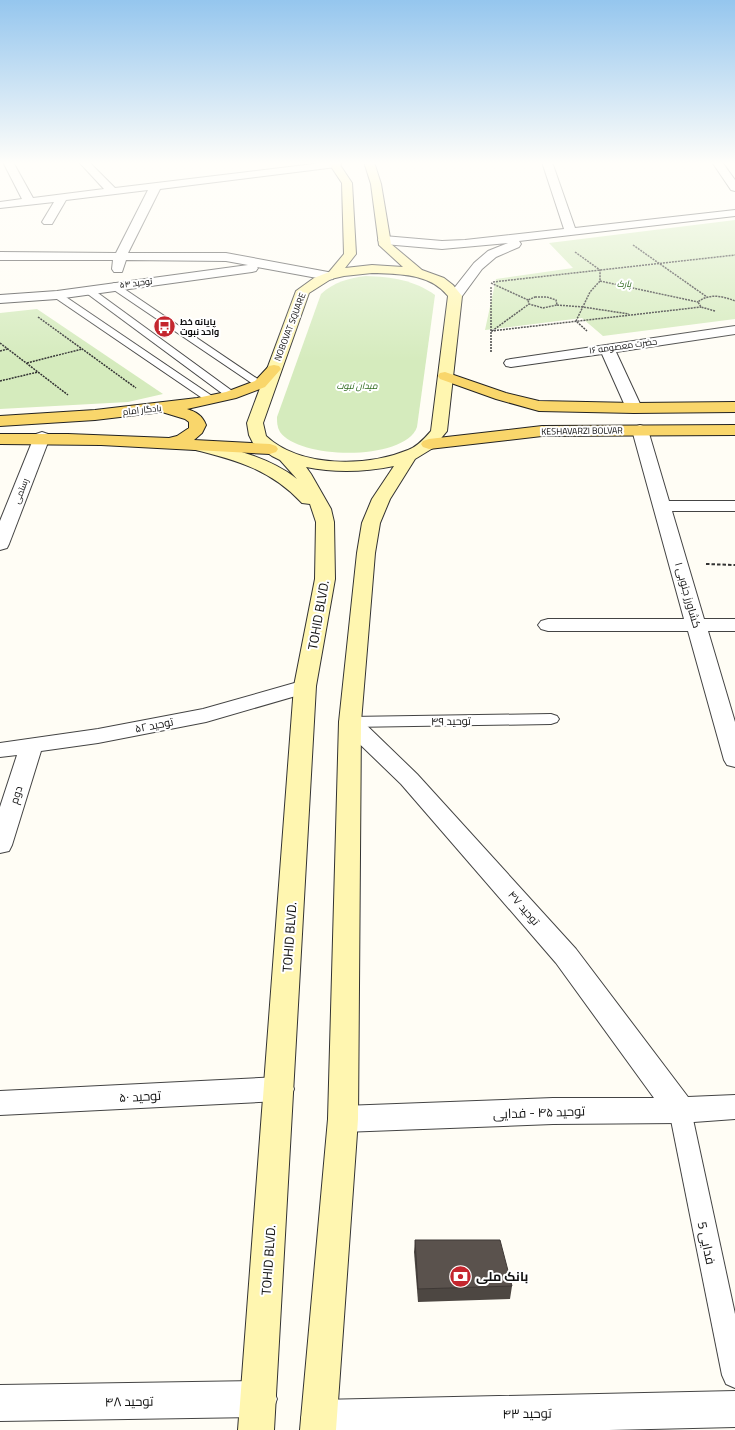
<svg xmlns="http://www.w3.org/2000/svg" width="735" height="1430" viewBox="0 0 735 1430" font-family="Georgia,Cairo,serif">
<rect width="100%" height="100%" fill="#fffdf5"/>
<g fill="#d5ebbd">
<path d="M735 220V319L603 336 582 318 485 330 496 279 573 268 549 243Z"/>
<path d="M366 276C392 277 414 280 435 295L417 427C405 461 300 460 280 432 277 427 277 422 277 417L321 294C334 282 349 278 366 276Z"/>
<path d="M37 309 163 394 128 402 0 409V313Z"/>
</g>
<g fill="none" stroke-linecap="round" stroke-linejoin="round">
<defs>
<g id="service">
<path d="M114 283 117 284 265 384 264 386H256L111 288 109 286Z"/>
<path d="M88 287 91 288 235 393 237 395 235 397H227L85 292 83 290Z"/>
<path d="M57 292 60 293 218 400 212 403 208 402 54 297 52 295 54 293Z"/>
<path d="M551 714 557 716 559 719 557 722 551 724 350 727 344 725 342 722 344 719 350 717Z"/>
<path d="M680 1101 688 1104 691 1110 735 1314V1388L726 1384 722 1375 669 1110 672 1104Z"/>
</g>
<g id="minor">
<path d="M3 162H13L33 198 104 189 79 162H89L115 188 330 162H340L341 164 340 166 336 167 160 189 128 253H226L328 272 333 273 334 276 333 279 328 280 257 267 258 268 256 271 252 272 57 299 0 303V295L57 291 248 265 226 261 126 260 122 272H114L112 269 113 260H0V252L116 253 148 190 66 200 52 224H44L42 222 54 202 0 208V202L22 199Z"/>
<path d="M542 162H552L575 228 735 210V216L519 241 521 244 519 247 496 257 482 269 460 299H450L448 296 474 263 488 251 508 243 442 249 384 244 380 243 378 240 380 237 384 236 442 241 465 240 564 229Z"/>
<path d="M712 162H722L735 180V191L731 190Z"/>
<path d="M735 326V334L616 352 642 408 640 411 634 413 628 411 626 408 602 354 511 367 506 366 504 363 506 360 511 359Z"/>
<path d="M640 425 646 427 648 430 669 501H735V511H672L704 619H735V631H708L735 722V767L727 765 724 760 688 631H548L541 629 538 625 541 621 548 619H684L632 430 634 427Z"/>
<path d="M42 432 48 434 50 437 9 544 7 548 0 550V521L34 437 36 434Z"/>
<path d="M305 680 313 681 316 686 313 691 206 722 98 743 41 751 12 845 9 851 0 853V807L17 755 0 757V743L98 729 203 709Z"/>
<path d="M350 715 358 717 417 774 576 949 688 1097 735 1095V1119L680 1123 553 1124 343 1132 332 1128 328 1119 332 1110 343 1106 553 1098H654L556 963 401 784 342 727 339 722 342 717Z"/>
<path d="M279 1077 290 1080 294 1089 290 1098 279 1101 0 1115V1091Z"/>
<path d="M259 1381 272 1386 277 1399 272 1412 259 1417 0 1421V1385Z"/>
<path d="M735 1391V1427L609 1430H306L301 1418 306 1405 319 1400Z"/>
</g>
<path id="secondary" d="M328 162H338L352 183 356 254 345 268 372 265 403 267 379 245 371 184 364 162H374L381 184 391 244 422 270 444 278 453 285 462 296 447 431 433 448 415 459 390 499 380 523 375 553 361 722 358 1119 336 1430H300L328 1119 339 722 357 553 362 523 372 499 394 466C365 472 335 473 306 467L311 474 331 509 334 522 335 579 316 686 274 1430H238L294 686 315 579 316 522 310 504 302 503C270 469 236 460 192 449L190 446 192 443 198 441C233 449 269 457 297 479L280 460 272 456 253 443 249 435 247 423 296 291 314 278 329 272 344 254 342 183ZM372 273C399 274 430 273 448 296L431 431C425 438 417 447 408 450 367 467 300 468 266 436L263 423 309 293 331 279 344 276Z"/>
<g id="primary">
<path d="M274 365 279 366 281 369 265 387 236 398 187 409C196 412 202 415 206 425L202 433 194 440 270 444 276 446 278 449 276 452 270 454 101 445 0 444V434H68L169 438 177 436 189 428V422L185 419 162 412 95 420 0 426V416L95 410 197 398 226 392 255 381 269 366Z"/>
<path d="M445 372 506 393 539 401 634 403 735 402V412L634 413 539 411 496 399 440 379 438 376 440 373Z"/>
<path d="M735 425V435L542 436 429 449 423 447 421 444 423 441 429 439 542 426Z"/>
</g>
</defs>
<use href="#service" stroke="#444" stroke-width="2"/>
<use href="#minor" stroke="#444" stroke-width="2"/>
<use href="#secondary" stroke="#333" stroke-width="2"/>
<use href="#primary" stroke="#222" stroke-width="2"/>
<g stroke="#333" stroke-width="1.5" stroke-dasharray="2 1" stroke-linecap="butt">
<path d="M633 245 707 297"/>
<path d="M575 252 600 270V281L590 292 576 321 587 331"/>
<path d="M600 281 698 302"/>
<path d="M493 282 735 255"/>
<path d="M491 283 528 300"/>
<path d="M491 287V352"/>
<path d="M535 297H547L556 300 557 305 543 308 529 304 528 300Z"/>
<path d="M557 305 583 307 629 314"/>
<path d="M715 311 701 307 698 302C709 293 723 296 735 301"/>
<path d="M38 317 136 388"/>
<path d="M491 331 701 307"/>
<path d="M492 331 529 304"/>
<path d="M0 343 68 395"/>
<path d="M0 351 8 349"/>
<path d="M27 363 82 349"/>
<path d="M0 381 38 372"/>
</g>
<path stroke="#333" stroke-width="2" stroke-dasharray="3.5 2" stroke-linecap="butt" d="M706 564 735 565"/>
<use href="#service" fill="#fff" fill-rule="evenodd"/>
<use href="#minor" fill="#fff" fill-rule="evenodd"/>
<use href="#secondary" fill="#fff6b0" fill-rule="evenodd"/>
<use href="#primary" fill="#f9d66b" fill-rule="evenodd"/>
</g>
<path fill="#4d4742" d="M415 1240 512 1286 510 1299 418 1302 414 1252Z"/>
<path fill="#5a524d" stroke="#3f3936" d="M415 1240H500L512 1286 418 1289Z"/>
<linearGradient id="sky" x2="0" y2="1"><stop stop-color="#95c6ee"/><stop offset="0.45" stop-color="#fffefa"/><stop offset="1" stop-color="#fffefa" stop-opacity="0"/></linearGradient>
<rect width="735" height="362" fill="url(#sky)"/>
<defs>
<symbol id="bus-disc" viewBox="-11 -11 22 22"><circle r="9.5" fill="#c4262e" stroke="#fff"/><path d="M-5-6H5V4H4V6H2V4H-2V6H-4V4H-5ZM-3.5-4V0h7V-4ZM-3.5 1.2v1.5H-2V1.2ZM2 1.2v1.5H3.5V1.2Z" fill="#fff"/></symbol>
<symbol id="bank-disc" viewBox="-11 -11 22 22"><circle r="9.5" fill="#c4262e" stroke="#fff"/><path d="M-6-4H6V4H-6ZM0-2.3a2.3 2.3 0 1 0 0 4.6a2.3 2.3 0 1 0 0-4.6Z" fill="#fff"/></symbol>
</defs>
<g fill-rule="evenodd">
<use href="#bus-disc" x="152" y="314" width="25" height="25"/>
<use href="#bank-disc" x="448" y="1264" width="25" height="25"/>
</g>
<g text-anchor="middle" stroke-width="4" stroke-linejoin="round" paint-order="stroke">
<g font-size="9" fill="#111" stroke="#fff">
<text transform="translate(136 283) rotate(-7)" y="3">توحید ۵۴</text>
<text transform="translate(290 327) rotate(-69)" y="3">NOBOVAT SQUARE</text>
<text transform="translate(623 346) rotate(-8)" y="3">حضرت معصومه ۱۶</text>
<text transform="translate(142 410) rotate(-6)" y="3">یادگار امام</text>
<text transform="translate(582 431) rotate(-1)" y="3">KESHAVARZI BOLVAR</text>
<text transform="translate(21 491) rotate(-69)" y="3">رستمی</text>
</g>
<g font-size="9" font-style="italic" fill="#2f6b1f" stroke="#fff">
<text x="624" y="287">پارک</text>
<text x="357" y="389">میدان نبوت</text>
</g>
<g font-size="9" font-weight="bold" fill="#111" stroke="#fff" text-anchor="start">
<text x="180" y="325">پایانه خط<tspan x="180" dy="10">واحد نبوت</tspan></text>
</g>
<g font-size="11" fill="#111" stroke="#fff">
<text transform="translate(688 595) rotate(74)" y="4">کشاورز جنوبی ۱</text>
<text transform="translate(451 721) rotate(-1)" y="4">توحید ۴۹</text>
<text transform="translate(154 725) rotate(-11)" y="4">توحید ۵۲</text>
<text transform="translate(16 795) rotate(-73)" y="4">دوم</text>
<text transform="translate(524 908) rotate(49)" y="4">توحید ۴۷</text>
</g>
<g font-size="13" fill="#111" stroke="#fff">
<text transform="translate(318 615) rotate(-80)" y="5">TOHID BLVD.</text>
<text transform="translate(289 937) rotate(-86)" y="5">TOHID BLVD.</text>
<text transform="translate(140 1096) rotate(-3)" y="5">توحید ۵۰</text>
<text transform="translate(539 1112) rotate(-2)" y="5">توحید ۴۵ - فدایی</text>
<text transform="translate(707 1243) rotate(78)" y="5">فدایی 5</text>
<text transform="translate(268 1260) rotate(-86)" y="5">TOHID BLVD.</text>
<text transform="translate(129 1401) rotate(-1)" y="5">توحید ۴۸</text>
<text transform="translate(527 1413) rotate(-1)" y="5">توحید ۴۳</text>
</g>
<g font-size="13" font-weight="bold" fill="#111" stroke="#fff" text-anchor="start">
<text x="476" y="1281">بانک ملی</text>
</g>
</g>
</svg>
